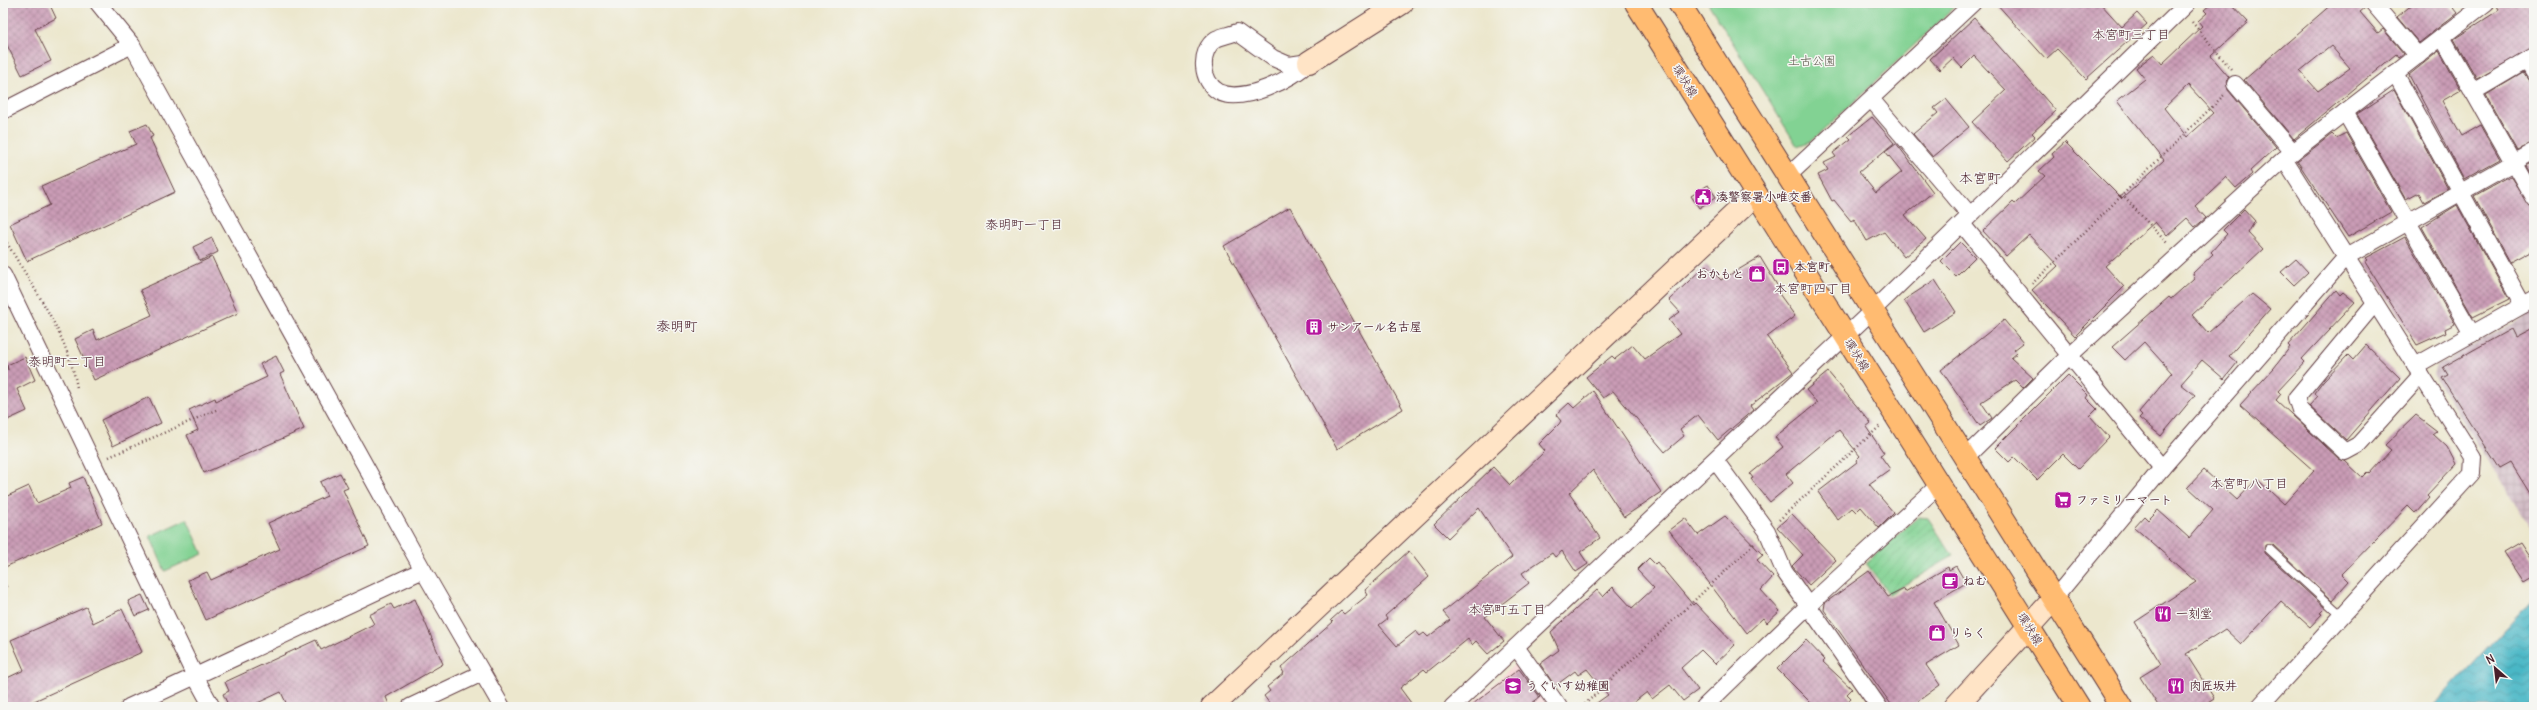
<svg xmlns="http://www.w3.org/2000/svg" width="2537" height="710" viewBox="0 0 2537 710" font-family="Delius,'Klee One',sans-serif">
<defs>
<pattern id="industrial-grid" width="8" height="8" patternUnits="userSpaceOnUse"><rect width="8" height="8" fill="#d2bdc6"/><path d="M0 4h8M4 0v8" fill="none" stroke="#b6a2aa"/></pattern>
<pattern id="garden-furrows" width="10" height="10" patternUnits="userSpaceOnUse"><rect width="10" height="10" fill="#82d293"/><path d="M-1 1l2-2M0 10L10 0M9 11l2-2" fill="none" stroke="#72b47f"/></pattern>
<pattern id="water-waves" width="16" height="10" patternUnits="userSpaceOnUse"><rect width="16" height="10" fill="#4ab7c6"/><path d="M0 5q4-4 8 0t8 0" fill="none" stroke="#4094a1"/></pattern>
<pattern id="building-cross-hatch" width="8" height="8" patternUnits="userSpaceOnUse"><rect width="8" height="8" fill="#ca9cb6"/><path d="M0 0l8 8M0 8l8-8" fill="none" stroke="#a67f94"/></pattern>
</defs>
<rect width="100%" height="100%" fill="#f6f6f2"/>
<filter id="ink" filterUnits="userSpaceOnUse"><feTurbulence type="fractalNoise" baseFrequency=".025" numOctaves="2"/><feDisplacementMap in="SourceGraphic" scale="8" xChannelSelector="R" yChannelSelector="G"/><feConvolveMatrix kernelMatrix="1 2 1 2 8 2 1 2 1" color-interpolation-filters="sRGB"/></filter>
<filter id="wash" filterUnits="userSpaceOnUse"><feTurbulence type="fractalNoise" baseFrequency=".012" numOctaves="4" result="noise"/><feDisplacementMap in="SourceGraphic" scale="16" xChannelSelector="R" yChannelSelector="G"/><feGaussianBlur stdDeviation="0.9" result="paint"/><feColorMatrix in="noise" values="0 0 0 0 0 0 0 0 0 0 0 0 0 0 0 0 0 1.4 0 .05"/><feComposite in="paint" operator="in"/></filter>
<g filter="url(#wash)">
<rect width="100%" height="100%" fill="#ece7cd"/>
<path fill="#f7cfd1" d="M1515 664 1520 665 1550 707H1469Z"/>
<path fill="url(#industrial-grid)" d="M2534 311V533L2433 374 2436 366Z"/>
<g fill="#82d293" stroke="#66785f">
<path d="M1708 3H1959L1812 141 1797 146Z"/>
<path d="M187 519 203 554 165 571 150 536Z"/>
</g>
<path fill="url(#garden-furrows)" stroke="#66785f" d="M1918 517 1928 518 1953 556 1889 594 1866 563Z"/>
<path fill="url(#water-waves)" stroke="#4a6b78" d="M2534 597V707H2432L2522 610Z"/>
<g id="blocks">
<g fill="url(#building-cross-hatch)" fill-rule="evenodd">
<path d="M3 3H49L56 18 35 29 51 61 22 75 3 37Z"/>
<path d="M1996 3H2100L2122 27 2137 13 2147 24 2086 79 2057 49 2046 59Z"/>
<path d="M2212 3H2230L2248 22 2211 56 2229 77 2226 81 2228 90 2276 147 2250 171 2252 174 2236 188 2226 177 2195 206 2206 218 2195 227 2187 218 2167 236 2155 222 2105 266 2124 287 2075 336 2032 290 2058 266 2029 235 2006 256 1983 231 2013 202 2015 204 2045 176 2039 171 2054 157 2052 154 2065 142 2122 199 2152 171 2164 160 2117 101 2145 79 2136 68 2154 54 2162 64 2202 26 2198 21 2207 13 2204 10ZM2188 85 2214 113 2187 137 2164 108Z"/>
<path d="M2333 3H2364L2365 8 2360 12 2378 33 2383 29 2404 54 2399 58 2396 54 2294 139 2244 80ZM2331 46 2350 68 2318 91 2300 71Z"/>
<path d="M2414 3H2449L2457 13 2419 43 2397 17Z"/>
<path d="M2496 3H2534V47L2477 79 2454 39 2499 10Z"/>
<path d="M1974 18 2056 111 2032 133 2035 136 2008 161 1972 122 2006 90 1974 56 1962 68 1953 58 1940 70 1930 59Z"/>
<path d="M2439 51 2461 90 2442 101 2462 136 2481 125 2500 159 2464 179 2409 75Z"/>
<path d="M2523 73 2529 81 2534 82V142L2517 150 2486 95Z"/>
<path d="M2394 90 2448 189 2424 202 2419 193 2406 200 2357 114Z"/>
<path d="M1946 99 1969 127 1933 157 1913 134 1938 113 1934 108Z"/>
<path d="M1872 117 1894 143 1859 172 1876 193 1902 172 1885 151 1896 143 1933 192 1905 215 1926 239 1904 257 1884 232 1867 241 1854 219 1851 221 1834 200 1832 201 1818 175 1828 170 1824 163 1836 157 1833 153 1851 139 1848 136Z"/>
<path d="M147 124 153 136 150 138 175 192 27 261 10 224 50 205 41 186 136 144 130 131Z"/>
<path d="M2346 133 2391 212 2348 237 2297 161 2332 134 2336 138Z"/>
<path d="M2534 162V180L2526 166Z"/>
<path d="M2510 176 2534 213V249L2510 262 2474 196Z"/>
<path d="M1708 185 1716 197 1699 208 1691 196Z"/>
<path d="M2457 205 2509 299 2473 317 2422 227Z"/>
<path d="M1290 207 1403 409 1337 449 1224 246Z"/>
<path d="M2244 209 2255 221 2248 233 2263 249 2192 315 2208 333 2252 294 2270 309 2229 356 2237 363 2224 379 2202 360 2181 384 2195 395 2161 436 2139 418 2142 415 2139 412 2172 373 2144 342 2125 360 2112 347 2169 297 2171 299 2194 278 2193 273 2213 254 2211 252 2227 234 2223 230Z"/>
<path d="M2405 237 2455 324 2445 329 2446 332 2417 345 2365 262 2368 260 2366 258Z"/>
<path d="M212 238 218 252 200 261 193 247Z"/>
<path d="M1960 242 1975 257 1956 276 1941 261Z"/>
<path d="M212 257 238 313 94 380 75 339 93 330 97 340 152 315 140 290Z"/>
<path d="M1760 257 1780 290 1777 291 1795 316 1767 337 1793 372 1750 406 1753 410 1718 440 1698 415 1680 429 1684 436 1665 452 1613 391 1603 398 1586 377 1612 356 1615 359 1633 345 1645 359 1680 334 1669 320 1680 312 1669 300 1706 265 1721 280Z"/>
<path d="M2296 259 2308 272 2294 285 2281 272Z"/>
<path d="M1935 280 1956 312 1924 332 1904 300Z"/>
<path d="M2336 290 2340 295 2343 292 2355 302 2302 359 2305 362 2278 391 2281 394 2276 400 2339 459 2345 461 2362 477 2367 472 2369 474 2391 450 2385 445 2416 415 2437 431 2433 434 2447 447 2456 464 2427 495 2429 497 2415 513 2408 506 2342 574 2349 581 2332 600 2273 545H2265V553L2325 608 2320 613 2322 614 2310 627 2281 601 2241 644 2225 629 2186 654 2214 698 2200 707H2159L2140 677 2161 664 2135 622 2196 582 2134 527 2144 516 2148 520 2158 510 2189 538 2213 510 2188 487 2204 470 2237 500 2257 479 2284 504 2314 471 2240 405 2274 368 2290 347 2288 345Z"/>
<path d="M2004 320 2023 343 2014 350 2017 353 2011 358 2033 378 2023 388 2015 380 1981 402 1992 418 1980 426 1941 370Z"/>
<path d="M2534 327V500L2511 463 2500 469 2442 378 2448 375 2443 367 2511 329 2515 337Z"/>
<path d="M2366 345 2400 378 2346 440 2309 406 2318 396 2314 393 2323 381 2348 355 2353 360Z"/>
<path d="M276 356 284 372 280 374 304 429 204 473 187 435 198 430 189 410 215 398 216 401 267 377 260 364Z"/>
<path d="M25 357 35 380 17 389 27 411 3 422V360L8 370 7 365Z"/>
<path d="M1828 372 1871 423 1866 427 1884 453 1880 455 1890 469 1869 484 1894 513 1879 528 1861 507 1856 512 1852 508 1838 520 1818 492 1857 462 1856 460 1860 456 1839 430 1786 474 1793 483 1770 502 1751 479 1753 478 1750 474 1783 447 1775 437 1817 403 1806 390Z"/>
<path d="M2068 375 2088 395 2086 398 2097 409 2090 416 2109 437 2078 469 2063 454 2037 480 2014 457 2009 462 1995 448Z"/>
<path d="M1593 391 1661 492 1624 517 1593 470 1569 493 1600 538 1580 552 1588 564 1576 572 1562 551 1555 557 1552 553 1522 573 1529 583 1485 617 1504 641 1488 654 1476 641 1472 645 1468 639 1427 672 1424 669 1400 688 1414 707H1272L1264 696 1270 691 1267 687 1284 673 1281 668 1333 622 1331 620 1341 611 1344 614 1368 595 1365 590 1409 551 1429 577 1385 616 1387 619 1379 625 1397 646 1416 631 1420 636 1424 633 1428 637 1450 620 1443 612 1512 557 1479 508 1448 538 1434 524 1493 467 1510 485 1545 451 1539 444 1559 424 1561 421 1556 415 1569 403 1574 408Z"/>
<path d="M149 397 161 423 113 446 101 420Z"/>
<path d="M340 473 348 488 343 490 369 546 206 620 188 580 207 572 211 580 280 549 268 523 327 496 320 482Z"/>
<path d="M83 477 102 523 3 568V498L29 486 37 503 71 488 69 483Z"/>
<path d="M1792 514 1836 560 1809 585 1792 566 1803 555 1777 527Z"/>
<path d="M1725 516 1763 555 1757 560 1773 577 1761 590 1780 611 1767 623 1763 618 1747 633 1669 530 1685 518 1698 535Z"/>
<path d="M2521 542 2534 562V576L2524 582 2504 552Z"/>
<path d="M1649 558 1655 564 1657 562 1693 605 1695 603 1735 645 1715 664 1701 650 1681 668 1698 690 1683 701 1670 685 1652 699 1647 692 1628 707H1591L1608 695 1587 669 1578 675 1575 671 1555 686 1540 664 1559 650 1551 632 1597 590 1603 597 1613 587 1632 608 1654 588 1637 570Z"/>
<path d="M1956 566 1966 583 1934 602 1959 645 1926 665 1940 685 1910 707H1893L1824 610 1825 603 1869 571 1888 597 1904 589 1905 592 1948 567 1949 570Z"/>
<path d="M142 595 149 610 135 616 128 601Z"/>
<path d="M415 599 443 664 386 697 390 707H288L281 692 249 707H229L223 694 229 691 225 682 316 640 321 650 374 624 369 615 391 604 394 609Z"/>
<path d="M86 607 93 623 122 609 142 652 21 707H3V680L24 670 11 640Z"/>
<path d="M1806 640 1825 660 1823 662 1852 689 1847 694 1851 698 1843 707H1815L1777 669Z"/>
<path d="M1519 669 1540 697 1527 707H1469Z"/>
</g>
</g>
</g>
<g filter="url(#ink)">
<use href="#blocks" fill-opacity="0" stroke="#623d43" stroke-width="1"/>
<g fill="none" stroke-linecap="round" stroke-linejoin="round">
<defs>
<path id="lane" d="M2269 549 2342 616"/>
<g id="street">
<path d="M98 3 132 45 423 570 502 707"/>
<path d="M2373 3 2418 56"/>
<path d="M1237 32 1273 58 1289 65 1309 62C1294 79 1242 104 1219 92 1201 82 1198 51 1216 39 1222 36 1230 35 1237 32Z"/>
<path d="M2442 37 2534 199"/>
<path d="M2527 61 2534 73"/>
<path d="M2395 73 2523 305"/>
<path d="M2235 84 2293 152"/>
<path d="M2473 92 2534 56"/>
<path d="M1871 99 1970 215"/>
<path d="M3 111 132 45"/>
<path d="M2345 112 2472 334"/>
<path d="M1789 175 1973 3"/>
<path d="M1962 224 2162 468"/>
<path d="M3 275 195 676 212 707"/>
<path d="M2375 303 2296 398 2300 410 2345 452 2358 445 2421 375"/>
<path d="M2415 366 2534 299"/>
<path d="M1965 458 2070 355 2284 159 2486 3"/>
<path d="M1715 460 1767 531 1784 571 1879 707"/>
<path d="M2053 600 2162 468 2346 257 2534 151"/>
<path d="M1516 647 1559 707"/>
<path d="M129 707 423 570"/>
<path d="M410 707 482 673"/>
<path d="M1452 707 1873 310 2188 3"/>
<path d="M1704 707 1809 605 1939 485"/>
<path d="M2259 707 2472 473 2473 457 2284 159"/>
</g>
<g id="secondary">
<path d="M1309 62 1402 3"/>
<path d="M1212 707 1756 194"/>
<path d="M1955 707 2053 600"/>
</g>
<g id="primary">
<path d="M1636 3 2079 707"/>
<path d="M1679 3 2122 707"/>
</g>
</defs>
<use href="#lane" stroke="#623d43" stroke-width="10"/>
<use href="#street" stroke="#623d43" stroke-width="18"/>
<use href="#secondary" stroke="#623d43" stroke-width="24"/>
<use href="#primary" stroke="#623d43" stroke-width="24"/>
<g stroke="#623d43" stroke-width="2.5" stroke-dasharray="1 3" stroke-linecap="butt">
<path d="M2192 22 2231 69"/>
<path d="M2122 195 2167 243"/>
<path d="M3 236C30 284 68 333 77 388"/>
<path d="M2032 284 2224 95"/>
<path d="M109 457 218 409"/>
<path d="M1779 520 1880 426"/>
<path d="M3 588 7 586"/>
<path d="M1582 707 1754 544"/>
</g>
<use href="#lane" stroke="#fff" stroke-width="8"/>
<use href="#street" stroke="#fff" stroke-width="16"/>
<use href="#secondary" stroke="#ffe4c6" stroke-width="22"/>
<use href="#primary" stroke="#ffbb71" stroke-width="22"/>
</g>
</g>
<defs>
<symbol id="civic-square" viewBox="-11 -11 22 22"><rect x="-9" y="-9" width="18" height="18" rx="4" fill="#b5179e" stroke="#f6f6f2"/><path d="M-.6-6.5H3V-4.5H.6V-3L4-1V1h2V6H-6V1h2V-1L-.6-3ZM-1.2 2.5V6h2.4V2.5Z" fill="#fff"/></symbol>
<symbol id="bus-square" viewBox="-11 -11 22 22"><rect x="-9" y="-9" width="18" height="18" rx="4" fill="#b5179e" stroke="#f6f6f2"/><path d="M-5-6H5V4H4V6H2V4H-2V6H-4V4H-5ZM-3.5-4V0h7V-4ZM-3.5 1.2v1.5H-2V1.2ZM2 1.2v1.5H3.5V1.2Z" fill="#fff"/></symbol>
<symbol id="shop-square" viewBox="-11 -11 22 22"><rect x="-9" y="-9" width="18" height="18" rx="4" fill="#b5179e" stroke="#f6f6f2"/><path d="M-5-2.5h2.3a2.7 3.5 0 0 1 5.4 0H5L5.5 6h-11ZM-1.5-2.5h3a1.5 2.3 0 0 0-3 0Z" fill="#fff"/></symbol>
<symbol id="building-square" viewBox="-11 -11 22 22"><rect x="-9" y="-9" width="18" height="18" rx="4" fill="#b5179e" stroke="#f6f6f2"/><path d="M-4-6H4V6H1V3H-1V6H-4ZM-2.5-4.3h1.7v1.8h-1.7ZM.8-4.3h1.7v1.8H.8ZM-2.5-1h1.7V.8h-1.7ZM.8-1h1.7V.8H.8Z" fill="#fff"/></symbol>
<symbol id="supermarket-square" viewBox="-11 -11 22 22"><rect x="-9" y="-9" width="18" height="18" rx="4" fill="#b5179e" stroke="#f6f6f2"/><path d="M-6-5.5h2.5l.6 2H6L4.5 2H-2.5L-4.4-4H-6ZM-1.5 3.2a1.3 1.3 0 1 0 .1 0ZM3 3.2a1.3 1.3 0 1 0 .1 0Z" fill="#fff"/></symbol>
<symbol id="cafe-square" viewBox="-11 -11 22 22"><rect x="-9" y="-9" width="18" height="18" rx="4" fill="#b5179e" stroke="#f6f6f2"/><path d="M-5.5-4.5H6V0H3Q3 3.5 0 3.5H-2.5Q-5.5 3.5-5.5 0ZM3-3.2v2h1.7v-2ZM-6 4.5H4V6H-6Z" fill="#fff"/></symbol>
<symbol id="restaurant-square" viewBox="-11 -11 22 22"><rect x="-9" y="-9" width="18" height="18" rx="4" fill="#b5179e" stroke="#f6f6f2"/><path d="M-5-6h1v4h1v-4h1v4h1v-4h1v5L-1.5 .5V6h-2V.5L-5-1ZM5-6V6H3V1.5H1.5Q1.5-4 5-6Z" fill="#fff"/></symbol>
<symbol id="school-square" viewBox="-11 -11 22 22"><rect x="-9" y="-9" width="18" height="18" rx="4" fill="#b5179e" stroke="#f6f6f2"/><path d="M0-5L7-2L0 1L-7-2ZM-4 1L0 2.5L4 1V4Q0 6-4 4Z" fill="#fff"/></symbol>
</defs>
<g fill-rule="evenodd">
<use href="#civic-square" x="1693" y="187" width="20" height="20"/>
<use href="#bus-square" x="1771" y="257" width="20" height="20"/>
<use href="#shop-square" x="1747" y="264" width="20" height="20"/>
<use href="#building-square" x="1304" y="317" width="20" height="20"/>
<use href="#supermarket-square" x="2053" y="490" width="20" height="20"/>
<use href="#cafe-square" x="1940" y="571" width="20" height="20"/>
<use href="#restaurant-square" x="2153" y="604" width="20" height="20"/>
<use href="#shop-square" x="1927" y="623" width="20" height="20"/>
<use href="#school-square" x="1503" y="676" width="20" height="20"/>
<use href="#restaurant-square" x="2166" y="676" width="20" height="20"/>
</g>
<g text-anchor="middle" stroke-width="3" stroke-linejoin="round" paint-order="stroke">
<g font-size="12" fill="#5b554a" stroke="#f6f6f2">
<text x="1812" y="65">土古公園</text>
</g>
<g font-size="12" fill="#4a1f2b" stroke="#f6f6f2">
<text transform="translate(1685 81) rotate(58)" y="4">環状線</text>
<text transform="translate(1857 355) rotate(58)" y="4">環状線</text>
<text transform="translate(2030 629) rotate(58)" y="4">環状線</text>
</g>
<g font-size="12" font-weight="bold" fill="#4a1f2b" stroke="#f6f6f2" text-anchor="start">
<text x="1716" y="201">湊警察署小唯交番</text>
<text x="1794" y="271">本宮町</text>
<text x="1744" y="278" text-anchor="end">おかもと</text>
<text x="1327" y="331">サンアール名古屋</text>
<text x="2076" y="504">ファミリーマート</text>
<text x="1963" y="585">ねむ</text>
<text x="2176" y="618">一刻堂</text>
<text x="1950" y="637">りらく</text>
<text x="1526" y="690">うぐいす幼稚園</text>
<text x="2189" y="690">肉匠坂井</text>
</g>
<g font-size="13" fill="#4a1f2b" stroke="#f6f6f2">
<text x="2131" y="39">本宮町三丁目</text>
<text x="1024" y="229">泰明町一丁目</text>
<text x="1813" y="293">本宮町四丁目</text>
<text x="67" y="366">泰明町二丁目</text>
<text x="2249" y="488">本宮町八丁目</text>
<text x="1507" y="614">本宮町五丁目</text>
</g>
<g font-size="14" fill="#4a1f2b" stroke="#f6f6f2">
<text x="1980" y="183">本宮町</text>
<text x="677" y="331">泰明町</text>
</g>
</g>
<rect width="2537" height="710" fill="none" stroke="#f6f6f2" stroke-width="16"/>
<g transform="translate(2495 668) rotate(332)" stroke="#f6f6f2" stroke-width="3" paint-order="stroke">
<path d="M0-3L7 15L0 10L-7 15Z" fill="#4a1f2b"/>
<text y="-6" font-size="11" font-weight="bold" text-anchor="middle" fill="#4a1f2b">N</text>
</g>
</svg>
